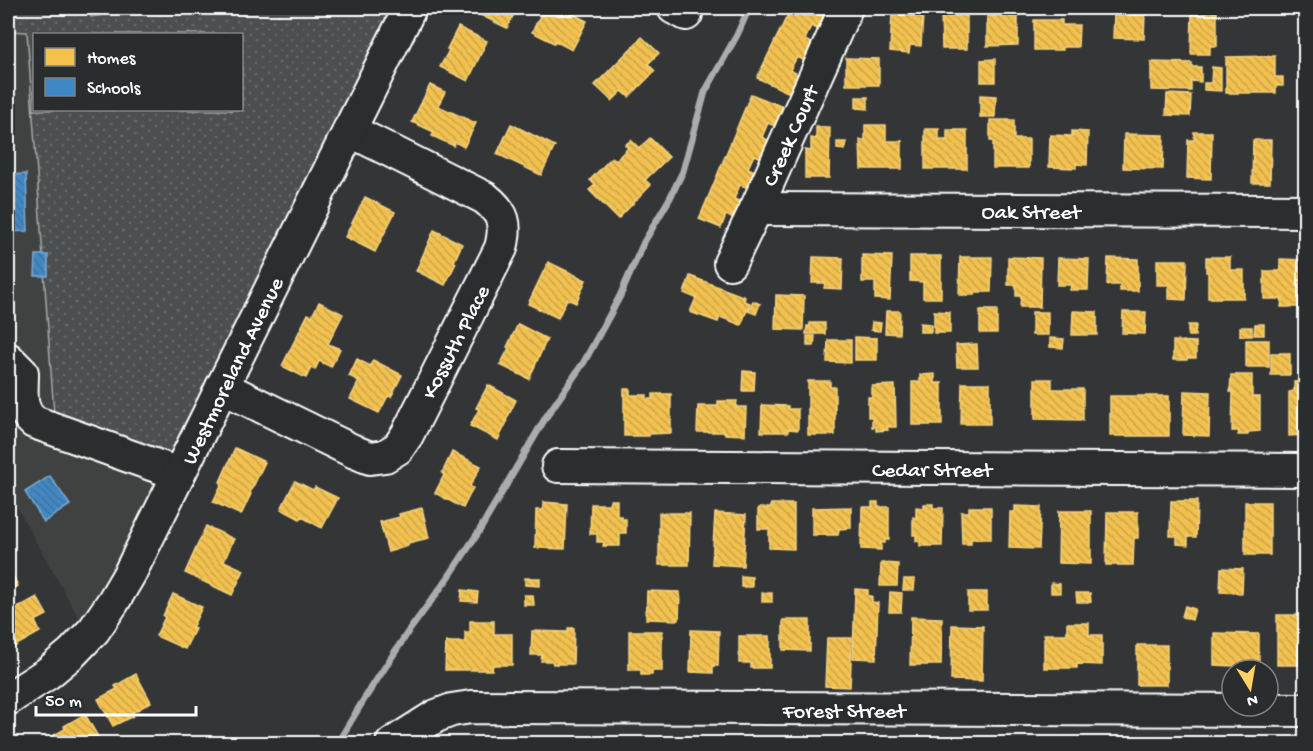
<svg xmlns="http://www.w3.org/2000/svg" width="1313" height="751" viewBox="0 0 1313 751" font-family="'Gochi Hand',sans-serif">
<defs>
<pattern id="grass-dots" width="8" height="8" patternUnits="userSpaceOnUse" patternTransform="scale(1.5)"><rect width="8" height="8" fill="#4c4f50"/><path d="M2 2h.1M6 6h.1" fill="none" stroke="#67696a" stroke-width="1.8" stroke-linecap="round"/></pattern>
<pattern id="homes-back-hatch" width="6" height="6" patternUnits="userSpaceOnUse" patternTransform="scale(1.5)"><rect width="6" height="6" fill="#f2c14e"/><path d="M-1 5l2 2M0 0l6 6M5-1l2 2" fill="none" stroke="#c8a44e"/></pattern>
<pattern id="schools-back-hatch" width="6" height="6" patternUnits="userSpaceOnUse" patternTransform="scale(1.5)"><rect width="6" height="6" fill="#3f88c5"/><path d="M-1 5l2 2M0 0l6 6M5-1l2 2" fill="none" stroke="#447095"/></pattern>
</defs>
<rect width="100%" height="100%" fill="#333536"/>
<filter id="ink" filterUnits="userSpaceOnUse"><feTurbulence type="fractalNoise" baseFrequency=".0167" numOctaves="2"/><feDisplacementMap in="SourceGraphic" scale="12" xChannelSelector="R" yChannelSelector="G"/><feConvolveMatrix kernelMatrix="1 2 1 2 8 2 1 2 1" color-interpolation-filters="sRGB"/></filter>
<g filter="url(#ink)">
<path fill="#404243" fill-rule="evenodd" d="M8 8H410L222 387 82 624 8 491ZM34 34H242V110H34Z"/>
<path fill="url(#grass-dots)" stroke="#a6a7a8" stroke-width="1.5" fill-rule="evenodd" d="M8 8H394L170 454 54 414 27 32 8 31ZM34 34H242V110H34Z"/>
<path fill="#4c4f50" stroke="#a6a7a8" stroke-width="1.5" d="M90 8H152L91 17Z"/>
<g fill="url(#homes-back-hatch)" stroke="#f6d483" stroke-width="1.5">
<path d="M466 8H517L507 28Z"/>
<path d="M544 8H555L568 14 569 12 587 21 572 50 555 41 554 43 532 32Z"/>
<path d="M791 8H818L817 9 827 13 819 30 811 26 805 40 813 44 805 61 797 57 790 70 801 76 792 94 757 78Z"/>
<path d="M903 8H915L914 14 923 15 921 46 910 45 909 53 890 51 892 12H903Z"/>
<path d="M963 8V14H967V49H942L941 13 946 14V9Z"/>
<path d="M1121 8H1137V13H1145L1144 39 1113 38 1114 13H1121Z"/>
<path d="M996 10H1009V15H1018V45L987 46V16H996Z"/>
<path d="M1192 11H1217V46H1210V54H1191Z"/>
<path d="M1034 20H1062V25H1079L1078 47H1063V50H1034Z"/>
<path d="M458 27 487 41 468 81 440 67 449 50 447 49Z"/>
<path d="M642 37 659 53 648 64 655 71 629 97 622 91 612 101 595 85Z"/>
<path d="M1275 56V77H1283V86H1276V93H1226V57Z"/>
<path d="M846 58 879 59V85H846Z"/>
<path d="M995 59V82H981V60Z"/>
<path d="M1151 62 1192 63V67H1201V82L1191 81V91L1151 90Z"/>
<path d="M1212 67 1221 68V91L1204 90V83H1211Z"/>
<path d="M430 85 445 92 438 106 476 123 464 147 455 142 454 146 432 136 434 132 412 122Z"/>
<path d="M751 94 786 108 779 128 768 123 762 137 770 141 763 158 754 155 748 168 757 172 750 188 740 185 734 199 742 202 734 219 726 215 721 228 699 219Z"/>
<path d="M1167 94 1191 95 1190 116 1166 115Z"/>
<path d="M980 95 996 96 995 117H980Z"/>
<path d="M856 97H868V109L856 108Z"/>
<path d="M990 120H1014V139H1029V168H993V141H990Z"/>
<path d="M511 124 555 146 541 175 497 154Z"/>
<path d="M865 125H886V141H902V169H861L860 140H865Z"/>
<path d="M816 127H830L829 178H805V150L811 151V138L816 139Z"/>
<path d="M925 129H939V140H947V130H967V169H925Z"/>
<path d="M1072 131 1088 132 1087 165 1076 164V168L1049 167 1050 135 1072 136Z"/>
<path d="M1194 132H1212L1211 179 1187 178 1188 140H1194Z"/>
<path d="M1124 134 1164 135 1163 169 1123 168Z"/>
<path d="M650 138 669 157 645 180 651 185 618 219 589 190 595 185 590 180 612 157 616 160 628 148 625 145 631 140 639 148Z"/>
<path d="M1253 140H1271L1270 183H1252Z"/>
<path d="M837 142H846L845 150 837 149Z"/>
<path d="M365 197 395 212 375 252 345 237Z"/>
<path d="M434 230 462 244 454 262 456 263 445 285 416 271Z"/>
<path d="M862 255 892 256 890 300 875 299V282H862Z"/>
<path d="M910 256H941V298H923V282L910 281Z"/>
<path d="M813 257 843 258 842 289 824 288 825 283H812Z"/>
<path d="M960 257H992L991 292H974L975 295H959Z"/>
<path d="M1008 257 1041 258 1040 307H1020L1021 296H1016V285H1008Z"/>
<path d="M1206 257H1230V270H1244V298H1208V272H1206Z"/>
<path d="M1058 258 1089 259 1088 290H1070L1071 285H1057Z"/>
<path d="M1108 258 1138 259V291H1120V285H1107Z"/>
<path d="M1280 259 1305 260V273H1301L1300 307H1281L1282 299H1264V271H1280Z"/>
<path d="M1157 260H1187L1186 300 1169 299V285H1157Z"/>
<path d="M548 262 586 280 576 303 567 299 558 318 528 304Z"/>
<path d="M690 276 745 297 744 301 750 303 741 325 720 317 718 322 690 312 696 298 684 293Z"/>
<path d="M776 295 804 296 803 330 775 329Z"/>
<path d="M753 301 760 304 756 314 748 311Z"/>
<path d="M319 302 343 314 328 344 340 349 331 367 319 361 315 370 311 368 306 378 282 366 308 314 312 316Z"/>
<rect x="980" y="310" width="17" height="23"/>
<path d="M886 311H900L899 334 885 333Z"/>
<path d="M934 311 950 312V333H934Z"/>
<path d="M1073 311 1097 312V335H1072Z"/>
<rect x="1032" y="312" width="16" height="23"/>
<path d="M1123 312H1146L1145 334 1122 333Z"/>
<path d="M872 322 881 323 880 331 871 330Z"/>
<path d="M810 323H825V334H806L807 326H810Z"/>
<path d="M920 323 931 324V332H920Z"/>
<path d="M518 324 547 339 529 379 500 365 509 348 507 347Z"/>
<path d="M1255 324H1264V335H1254Z"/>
<path d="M1188 325H1196L1195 336H1188Z"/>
<rect x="1240" y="327" width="12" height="9"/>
<path d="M807 336H815L814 346H807Z"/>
<path d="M855 337 877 338V360H855Z"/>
<path d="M1050 338 1064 339 1063 348 1050 347Z"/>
<path d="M828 340H851V363L827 362Z"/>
<rect x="1246" y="340" width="23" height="27"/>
<path d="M1173 341 1196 342V358H1187V360H1173Z"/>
<path d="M977 344 978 367H957L956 345Z"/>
<rect x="1271" y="353" width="19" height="22"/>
<path d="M357 359 370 366 373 360 402 375 391 397 388 396 379 413 350 399 359 381 349 376Z"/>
<path d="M743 371 755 372 754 391H742Z"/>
<path d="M935 374V383H942V425H912V382H920V375Z"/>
<path d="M1231 375H1252V397H1260V431L1248 432V435H1238L1239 431H1232L1233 392H1230Z"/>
<path d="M1035 379H1052V389H1083V420L1035 419Z"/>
<path d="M808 381H830V387H835V435H808Z"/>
<path d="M1305 381 1306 435 1289 436V392L1294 391V382Z"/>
<path d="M962 383H990V424H961Z"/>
<path d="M488 385 516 400 506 421 507 422 498 440 470 426 479 409 476 408Z"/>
<path d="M895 385 896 427H887L888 430 876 431V427H872V417H868V397H872V386Z"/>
<path d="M624 389H630V395H647V399H653V394H671V433L649 434V436H624Z"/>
<path d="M1184 391 1210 392 1209 436 1183 435Z"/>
<rect x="1110" y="396" width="59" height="40"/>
<path d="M718 401H737L736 407H746L745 435 725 434V432H697L698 406H718Z"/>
<path d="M762 405 788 406V409H798V430L788 429V432H761Z"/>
<path d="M235 448 265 462 250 493 251 494 241 515 213 502 222 483 220 482Z"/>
<path d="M452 452 481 466 470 486 473 488 463 508 435 493 444 475 442 473Z"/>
<path d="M295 481 313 490 315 487 338 498 322 528 302 517 300 519 281 509Z"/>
<path d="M610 500H617V516H622V519H626V533H620V546H603L604 542H597V534H590L591 504H609Z"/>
<path d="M1171 501H1197L1196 537H1188V545L1177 544V536H1170Z"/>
<path d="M543 502 567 504 565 549 535 548 536 510H543Z"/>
<path d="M872 502H878V507H889V540H885V543H881V550L861 549 862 507H872Z"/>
<rect x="1245" y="502" width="25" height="53"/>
<path d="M771 504H794V549L769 548V529H758V508H771Z"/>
<path d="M924 504H933V508H943L942 546H920V542L916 541V535H913V517L916 518V507L924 508Z"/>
<path d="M1015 506 1041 507 1039 549 1009 548 1010 512H1015Z"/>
<path d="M851 507V528L839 529 838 535H812V508Z"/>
<path d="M969 507H991V539H971V544H962L961 512H969Z"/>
<path d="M422 508 429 538 408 543V546L388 552 380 522 400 517 399 514Z"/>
<path d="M1059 511H1091V564L1058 563Z"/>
<path d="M1107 512H1138V538H1134L1133 565H1106Z"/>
<path d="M659 513H690L689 565H659Z"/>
<path d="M715 513 746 515 743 566 712 564Z"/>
<path d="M206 526 234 539 224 561 244 570 232 595 185 573Z"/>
<path d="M881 563 898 564 897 586H880Z"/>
<path d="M8 566 18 586 8 591Z"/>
<path d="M1221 568 1243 569 1242 593 1220 592Z"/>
<path d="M741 576 752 577V587H741Z"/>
<path d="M525 578H540V586L525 585Z"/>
<path d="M904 579H915L914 590H903Z"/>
<path d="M1051 583 1060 584V593H1051Z"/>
<path d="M855 589 868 590V596H872V602L878 603 876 659 853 658Z"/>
<path d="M462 590 478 592 477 602 461 601Z"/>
<path d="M647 591 680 592 679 620 646 619Z"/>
<path d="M890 592 902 593 901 612H889Z"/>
<rect x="968" y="592" width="19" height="18"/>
<rect x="762" y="593" width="10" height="9"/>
<path d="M1076 593H1090L1091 602H1077Z"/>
<path d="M173 594 202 607 192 628 195 629 185 649 156 636 165 617 163 616Z"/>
<path d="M524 595H533L534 605H524Z"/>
<path d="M37 597 47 615 35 621 40 632 8 650V613Z"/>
<path d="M1185 606 1195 609 1192 620 1182 617Z"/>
<rect x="1277" y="615" width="29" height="50"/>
<path d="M911 617 942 618 941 665H910Z"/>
<path d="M783 620H810V651L783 650Z"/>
<path d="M470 621H494V634H512V665H493L492 670H445L446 642H465V632H470Z"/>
<path d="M1067 623H1089V635H1102V665L1077 664V668H1044V634H1067Z"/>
<path d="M952 625 983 626 982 681 951 680Z"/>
<path d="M568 628H574L573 664H553L552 661H541L542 655H531L532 631 568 632Z"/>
<path d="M691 630 719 631 718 666H713V673L690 672Z"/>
<path d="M629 631H662V671H652V675H641V670H629Z"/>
<path d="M1214 633 1259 634V670H1235V666L1214 665Z"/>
<path d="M739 636H770V668H751V663H739Z"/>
<path d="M827 638H852L850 687 825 686Z"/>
<rect x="1137" y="645" width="30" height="40"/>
<path d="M136 674 151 702 132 713 133 716 113 726 98 699 117 689 115 686Z"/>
<path d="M85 714 101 742 98 744H49L47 739 65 729 64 726Z"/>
</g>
<g fill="url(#schools-back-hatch)" stroke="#79acd6" stroke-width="1.5">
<path d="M26 174 28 231 8 232V175Z"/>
<path d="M36 255H48V276H35Z"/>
<path d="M50 476 70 505 44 522 25 492Z"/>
</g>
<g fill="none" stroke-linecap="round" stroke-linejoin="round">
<path stroke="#abacad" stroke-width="7" d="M337 744 363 701 408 632 448 578 478 533 546 417 584 362 620 296 644 242 670 198 683 171 705 92 737 35 749 8"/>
<defs>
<g id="minor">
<path d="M674 8 686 14"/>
<path d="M756 209 1306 211"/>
<path d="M730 263 756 209 846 8"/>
<path d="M8 359 22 373C22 393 18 409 34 422L179 474"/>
<path d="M222 387 355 452 370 458 385 456 398 448 407 435 501 248C507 224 504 213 485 198L349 130"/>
<path d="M558 466 1306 470"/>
<path d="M8 699 48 673 72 653 94 630 113 602 130 573 179 474 410 8"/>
<path d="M392 744 436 716 452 710 471 707 1306 710"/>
</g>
</defs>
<use href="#minor" stroke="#fff" stroke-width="36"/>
<use href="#minor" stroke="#2a2d2e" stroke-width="32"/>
</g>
</g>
<g text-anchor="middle" stroke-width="6" stroke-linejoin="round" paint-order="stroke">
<g font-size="22" fill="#fff" stroke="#2a2d2e">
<text transform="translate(789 135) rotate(-66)" y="8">Creek Court</text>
<text x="1031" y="218">Oak Street</text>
<text transform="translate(454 341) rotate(-63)" y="8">Kossuth Place</text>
<text transform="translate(231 370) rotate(-64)" y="8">Westmoreland Avenue</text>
<text x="932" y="476">Cedar Street</text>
<text x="844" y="717">Forest Street</text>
</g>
</g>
<rect width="1313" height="751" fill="none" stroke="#2a2d2e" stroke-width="30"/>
<rect x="15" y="15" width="1283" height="721" fill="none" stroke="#fff" stroke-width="2" filter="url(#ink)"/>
<rect x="33" y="33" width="210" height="78" fill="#2a2d2e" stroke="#7f8182" stroke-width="1.5"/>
<rect x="45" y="48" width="30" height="18" fill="#f2c14e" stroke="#7f8182" stroke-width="1.5"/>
<text x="87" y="63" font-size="18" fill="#ffffff">Homes</text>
<rect x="45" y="78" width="30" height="18" fill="#3f88c5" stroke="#7f8182" stroke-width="1.5"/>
<text x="87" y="93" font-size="18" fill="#ffffff">Schools</text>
<g transform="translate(1250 688) rotate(169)"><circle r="28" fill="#2a2d2e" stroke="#7f8182" stroke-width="1.5"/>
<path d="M0-4.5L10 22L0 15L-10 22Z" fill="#ffd166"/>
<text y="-9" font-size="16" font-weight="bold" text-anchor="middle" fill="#ffffff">N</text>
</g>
<path d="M36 706v9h160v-9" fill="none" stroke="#ffffff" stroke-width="3"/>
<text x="45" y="706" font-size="18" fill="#ffffff" stroke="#2a2d2e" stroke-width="4.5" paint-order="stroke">50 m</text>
</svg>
